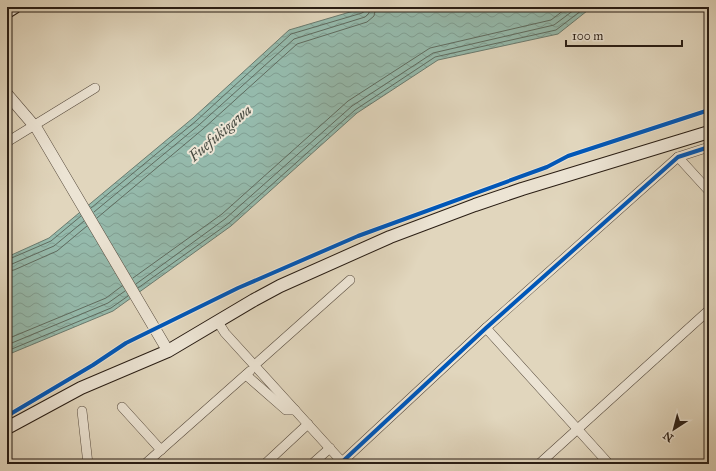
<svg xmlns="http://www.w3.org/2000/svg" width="716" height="471" viewBox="0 0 716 471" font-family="'IM FELL Great Primer',serif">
<defs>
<pattern id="water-waves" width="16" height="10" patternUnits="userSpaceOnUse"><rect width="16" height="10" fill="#95baac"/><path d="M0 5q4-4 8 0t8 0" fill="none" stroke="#809f93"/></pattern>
</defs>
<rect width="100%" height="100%" fill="#e1d6bd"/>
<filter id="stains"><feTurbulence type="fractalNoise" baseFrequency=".005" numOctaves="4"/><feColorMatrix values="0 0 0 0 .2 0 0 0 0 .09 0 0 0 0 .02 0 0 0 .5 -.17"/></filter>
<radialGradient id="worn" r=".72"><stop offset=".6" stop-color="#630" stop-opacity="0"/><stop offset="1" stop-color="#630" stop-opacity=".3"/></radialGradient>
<path fill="url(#water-waves)" stroke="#6a7b6f" d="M367 7H592L558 34 438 60 357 113 231 226 113 311 7 355V257L49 238 193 118 289 30Z"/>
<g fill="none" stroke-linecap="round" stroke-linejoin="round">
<g stroke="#5f6c60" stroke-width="1">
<path d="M91 208 196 121 291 34 362 13 365 11V7"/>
<path d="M94 212 199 125 294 39 365 17 369 13 370 7"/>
<path d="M97 218 203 129 297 44 367 22 374 16 376 7"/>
<path d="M7 260 51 241 81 216"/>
<path d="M7 265 12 264 54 246 84 221"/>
<path d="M7 271 14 270 57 251 87 226"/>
<path d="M133 278 222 214 348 101 430 48 551 20 568 7"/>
<path d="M136 284 225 219 352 106 433 53 554 25 578 7"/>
<path d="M138 288 229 223 355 110 435 57 556 30 586 7"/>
<path d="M7 339 106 298 122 286"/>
<path d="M7 345 108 303 125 291"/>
<path d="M7 351 111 308 128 296"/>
</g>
<defs>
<g id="minor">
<path d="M7 142 95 88"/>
<path d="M678 157 709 191"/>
<path d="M218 322 225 333 344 464"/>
<path d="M486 328 609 464"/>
<path d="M258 362 350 280"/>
<path d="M246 375 286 410H295"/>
<path d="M122 407 161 450"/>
<path d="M82 411 88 464"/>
<path d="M342 462 486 328 678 157 709 147"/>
<path d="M145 464 250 371"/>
<path d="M265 464 308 424"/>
<path d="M312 464 330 448"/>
<path d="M539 464 709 310"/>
</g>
<path id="tertiary" d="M7 94 37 129 168 351"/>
<g id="secondary">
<path d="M7 12 15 7"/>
<path d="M7 428 81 388 168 351 254 300 280 286 390 237 475 205 522 189 709 132"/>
</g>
</defs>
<use href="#minor" stroke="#574b3e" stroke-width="10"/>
<use href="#tertiary" stroke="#574b3e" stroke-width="12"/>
<use href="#secondary" stroke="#291d14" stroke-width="14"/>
<use href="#minor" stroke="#ece4d4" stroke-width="9"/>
<use href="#tertiary" stroke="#ece4d4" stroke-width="11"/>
<use href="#secondary" stroke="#ece4d4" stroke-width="12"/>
<defs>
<g id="cycleway">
<path d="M7 416 93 365 126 343 238 288 358 236 547 167 568 156 709 110"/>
<path d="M342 462 486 328 678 157 709 147"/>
</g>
</defs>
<use href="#cycleway" stroke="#ece4d4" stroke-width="6"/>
<use href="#cycleway" stroke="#0057b8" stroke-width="4"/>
</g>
<g text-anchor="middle" stroke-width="4" stroke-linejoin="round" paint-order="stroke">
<g font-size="15" font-style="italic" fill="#494c42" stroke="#ece4d4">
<text transform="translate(220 133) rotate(-41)" y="5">Fuefukigawa</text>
</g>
</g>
<rect width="716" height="471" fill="none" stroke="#e1d6bd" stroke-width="24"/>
<rect x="8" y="8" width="700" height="455" fill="none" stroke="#291d14" stroke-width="2"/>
<rect x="12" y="12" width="692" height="447" fill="none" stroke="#291d14"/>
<g transform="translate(674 429) rotate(216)" stroke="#ece4d4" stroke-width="3" paint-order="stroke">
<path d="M0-3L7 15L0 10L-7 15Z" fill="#291d14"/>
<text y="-6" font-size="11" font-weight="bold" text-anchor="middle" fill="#291d14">N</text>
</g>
<path d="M566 40v6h116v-6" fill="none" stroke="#291d14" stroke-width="2"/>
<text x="572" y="40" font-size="12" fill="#291d14" stroke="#ece4d4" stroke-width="3" paint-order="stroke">100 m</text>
<rect width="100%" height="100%" filter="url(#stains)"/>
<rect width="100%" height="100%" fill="url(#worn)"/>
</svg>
